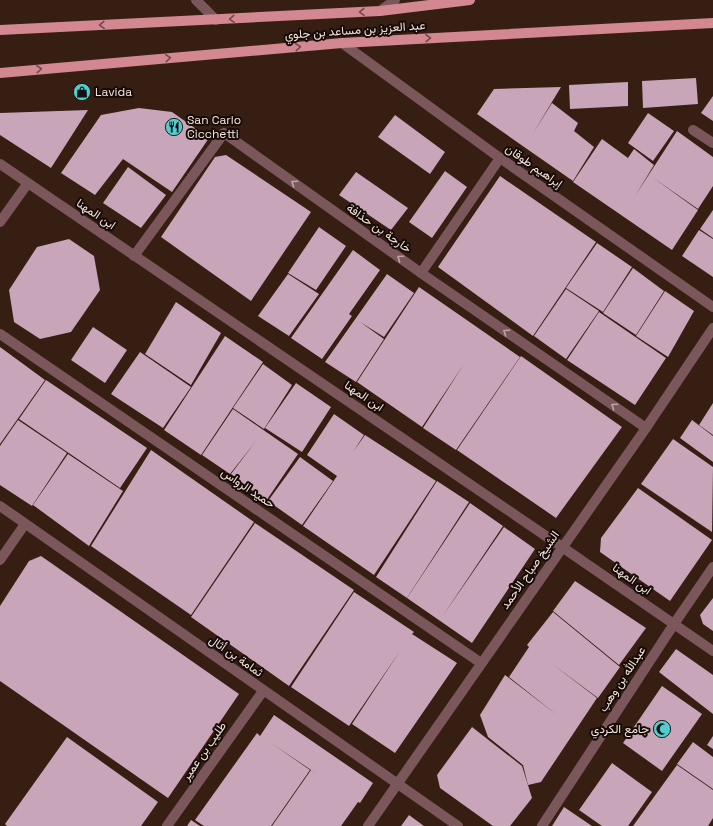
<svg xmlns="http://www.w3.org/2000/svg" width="713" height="826" viewBox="0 0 713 826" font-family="'Space Grotesk',Vazirmatn,sans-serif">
<rect width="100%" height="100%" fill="#361e13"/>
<g fill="#c8a5b8">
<path d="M696 78 698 104 643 108 642 81Z"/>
<path d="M628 82V106L570 109 569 85Z"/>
<path d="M561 87 532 135 552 103 578 123 574 131 594 147 573 181 477 114 494 89Z"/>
<path d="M713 96V121L701 113Z"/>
<path d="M139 108 172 112 209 138 172 192 123 159 95 195 61 173 101 115Z"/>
<path d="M88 110 51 168 0 135V113Z"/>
<path d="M648 113 674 131 653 161 628 143Z"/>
<path d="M395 115 445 152 430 174 378 137Z"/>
<path d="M677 131 713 157V186L698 209 652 177 698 210 672 250 573 182 602 139 628 158 634 149 654 165 635 196Z"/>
<path d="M226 155 311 212 251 301 161 237 215 157Z"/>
<path d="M128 167 166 195 141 228 103 203Z"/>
<path d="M445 171 467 187 432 238 409 222Z"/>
<path d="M356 172 408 208 391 230 339 195Z"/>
<path d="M500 176 596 242 533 336 438 267Z"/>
<path d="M713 210V238L700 229Z"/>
<path d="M319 227 346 246 316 290 288 273Z"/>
<path d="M699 230 713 239V277L682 256Z"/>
<path d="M69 239 94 256 100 290 71 332 40 339 14 322 9 290 37 247Z"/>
<path d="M597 243 632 267 603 312 566 288Z"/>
<path d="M353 250 380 270 349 314 352 316 322 359 291 338Z"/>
<path d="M633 268 664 291 636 335 603 313Z"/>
<path d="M288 274 319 294 289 336 258 316Z"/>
<path d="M387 274 414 293 384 337 360 322 384 339 356 382 325 362Z"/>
<path d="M419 287 520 357 456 450 423 428 464 364 422 427 357 382Z"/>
<path d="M566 289 599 311 566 359 534 336Z"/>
<path d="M665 291 694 311 668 357 636 336Z"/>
<path d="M176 302 221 333 191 385 145 354Z"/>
<path d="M599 312 666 358 635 405 567 360Z"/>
<path d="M93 327 127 350 105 383 71 360Z"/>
<path d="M225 336 263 362 201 455 164 430Z"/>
<path d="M0 347 45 380 0 444Z"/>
<path d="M140 352 191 387 163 428 111 394Z"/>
<path d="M521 356 622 427 556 518 457 450Z"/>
<path d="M263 364 292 385 264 429 233 408Z"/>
<path d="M46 380 147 448 120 488 19 419Z"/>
<path d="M296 383 331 407 302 452 265 428Z"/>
<path d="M713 403V435L699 425Z"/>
<path d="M233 409 298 454 266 501 231 474 256 441 230 474 202 455Z"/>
<path d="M334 414 364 435 353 452 365 435 436 481 374 575 303 526 337 476 307 455Z"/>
<path d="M18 420 67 453 32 506 0 485V446Z"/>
<path d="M692 420 713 436V462L680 438Z"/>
<path d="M673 439 713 467 712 532 641 484Z"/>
<path d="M151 450 254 522 191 615 91 546Z"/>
<path d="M68 454 123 491 89 546 33 505Z"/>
<path d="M300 457 333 481 302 525 268 501Z"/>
<path d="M437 481 469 502 407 598 376 577Z"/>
<path d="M638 488 712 540 670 601 600 552 601 538Z"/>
<path d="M470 503 503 526 442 617 504 527 535 549 472 643 407 598Z"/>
<path d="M255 523 354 590 289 686 191 617Z"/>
<path d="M41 556 239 694 168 798 0 681V606L29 561Z"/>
<path d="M575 581 646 628 619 665 553 611Z"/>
<path d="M354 592 414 632 412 634 457 663 395 753 352 724 400 651 349 726 291 687Z"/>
<path d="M713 598V631L703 624 700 615Z"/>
<path d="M553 612 620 667 598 698 551 663 597 698 541 782 528 785 523 765 488 737 480 715 505 675 557 715 509 677 529 647 527 645Z"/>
<path d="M676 649 713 675V714L659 672Z"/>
<path d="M662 686 702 714 662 771 623 743Z"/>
<path d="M274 715 373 783 360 803 358 802 341 826H272L311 770 320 776 271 743 310 770 271 826H204L195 820 257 733 260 736Z"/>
<path d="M472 727 522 766 532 798 510 826H493L440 788 437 775Z"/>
<path d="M713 736V749L707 745Z"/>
<path d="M67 737 158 802 141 826H7L5 824Z"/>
<path d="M693 742 713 757V789L677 764Z"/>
<path d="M612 763 652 792 628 826H602L579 810Z"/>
<path d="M677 765 713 790V818L708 826H633Z"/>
<path d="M564 807 592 826H552Z"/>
<path d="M409 815 424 826H401Z"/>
<path d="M191 820 200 826H187Z"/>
</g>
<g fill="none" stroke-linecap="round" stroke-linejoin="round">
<g stroke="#7b575b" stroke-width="10">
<path d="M196 0 216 20"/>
<path d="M380 11 395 0"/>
<path d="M342 43 500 158 713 307"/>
<path d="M693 130 713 143"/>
<path d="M0 164 562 547 713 651"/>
<path d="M0 222 28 183"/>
<path d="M134 256 224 133 421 273 646 428"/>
<path d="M421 273 500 158"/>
<path d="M0 334 481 663"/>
<path d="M0 506 458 826"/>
<path d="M0 560 25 524"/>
<path d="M167 826 263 691"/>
<path d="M368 826 646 428 713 328"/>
<path d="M542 826 674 624 713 567"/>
</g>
<g stroke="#d28791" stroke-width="10">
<path d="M0 30 380 11 470 0"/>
<path d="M0 73 342 43 713 23"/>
</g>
</g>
<defs><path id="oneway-chevron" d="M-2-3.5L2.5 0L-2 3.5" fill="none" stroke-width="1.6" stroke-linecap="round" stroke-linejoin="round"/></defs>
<g stroke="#74494c">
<use href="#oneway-chevron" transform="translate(362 12) rotate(177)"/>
<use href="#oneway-chevron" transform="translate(232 19) rotate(177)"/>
<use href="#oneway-chevron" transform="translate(102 25) rotate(177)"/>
<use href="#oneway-chevron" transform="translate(428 38) rotate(-3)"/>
<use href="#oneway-chevron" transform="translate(298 47) rotate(-5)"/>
<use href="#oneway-chevron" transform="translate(168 58) rotate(-5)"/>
<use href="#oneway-chevron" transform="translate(39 69) rotate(-5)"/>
</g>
<g stroke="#bea5a2">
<use href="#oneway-chevron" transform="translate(294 183) rotate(-145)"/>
<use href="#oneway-chevron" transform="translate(400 258) rotate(-145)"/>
<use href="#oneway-chevron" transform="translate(506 332) rotate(-145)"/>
<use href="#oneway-chevron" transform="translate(614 406) rotate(-145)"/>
</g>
<defs>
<symbol id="shop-disc" viewBox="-11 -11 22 22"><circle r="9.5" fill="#52cdce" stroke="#160b07"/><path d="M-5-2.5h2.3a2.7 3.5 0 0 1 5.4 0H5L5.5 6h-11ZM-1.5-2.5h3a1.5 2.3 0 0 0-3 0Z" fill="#111"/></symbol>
<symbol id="restaurant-disc" viewBox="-11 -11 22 22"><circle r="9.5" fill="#52cdce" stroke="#160b07"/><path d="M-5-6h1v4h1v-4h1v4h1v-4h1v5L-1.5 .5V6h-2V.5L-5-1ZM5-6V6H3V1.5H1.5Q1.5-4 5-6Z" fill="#111"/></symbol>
<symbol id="mosque-disc" viewBox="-11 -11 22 22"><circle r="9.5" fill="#52cdce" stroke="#160b07"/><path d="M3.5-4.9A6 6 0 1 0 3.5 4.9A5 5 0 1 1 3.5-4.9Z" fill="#111"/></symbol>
</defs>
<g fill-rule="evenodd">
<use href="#shop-disc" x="72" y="82" width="20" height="20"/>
<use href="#restaurant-disc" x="164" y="117" width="20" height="20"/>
<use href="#mosque-disc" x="652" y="719" width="20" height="20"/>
</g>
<g text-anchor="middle" stroke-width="4" stroke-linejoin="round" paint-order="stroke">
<g font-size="12" fill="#f5e4dd" stroke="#160b07">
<text transform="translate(355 30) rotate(-4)" y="4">عبد العزيز بن مساعد بن جلوي</text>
<text transform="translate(534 166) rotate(35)" y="4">إبراهيم طوقان</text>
<text transform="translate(96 214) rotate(34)" y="4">ابن المهنا</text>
<text transform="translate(379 228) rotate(35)" y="4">خارجة بن حذافة</text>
<text transform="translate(364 396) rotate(34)" y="4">ابن المهنا</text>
<text transform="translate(248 488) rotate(34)" y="4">حميد الرواس</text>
<text transform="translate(530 570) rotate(-55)" y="4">الشيخ صباح الأحمد</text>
<text transform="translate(632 579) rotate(35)" y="4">ابن المهنا</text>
<text transform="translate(236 656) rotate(35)" y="4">ثمامة بن أثال</text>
<text transform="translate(622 679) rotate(-57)" y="4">عبدالله بن وهب</text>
<text transform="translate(204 751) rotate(-55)" y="4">طليب بن عمير</text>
</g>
<g font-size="12" fill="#f5e4dd" stroke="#160b07" text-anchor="start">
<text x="95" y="96">Lavida</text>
<text x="187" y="124">San Carlo<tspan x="187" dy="14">Cicchetti</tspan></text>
<text x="649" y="733" text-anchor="end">جامع الكردي</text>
</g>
</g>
</svg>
